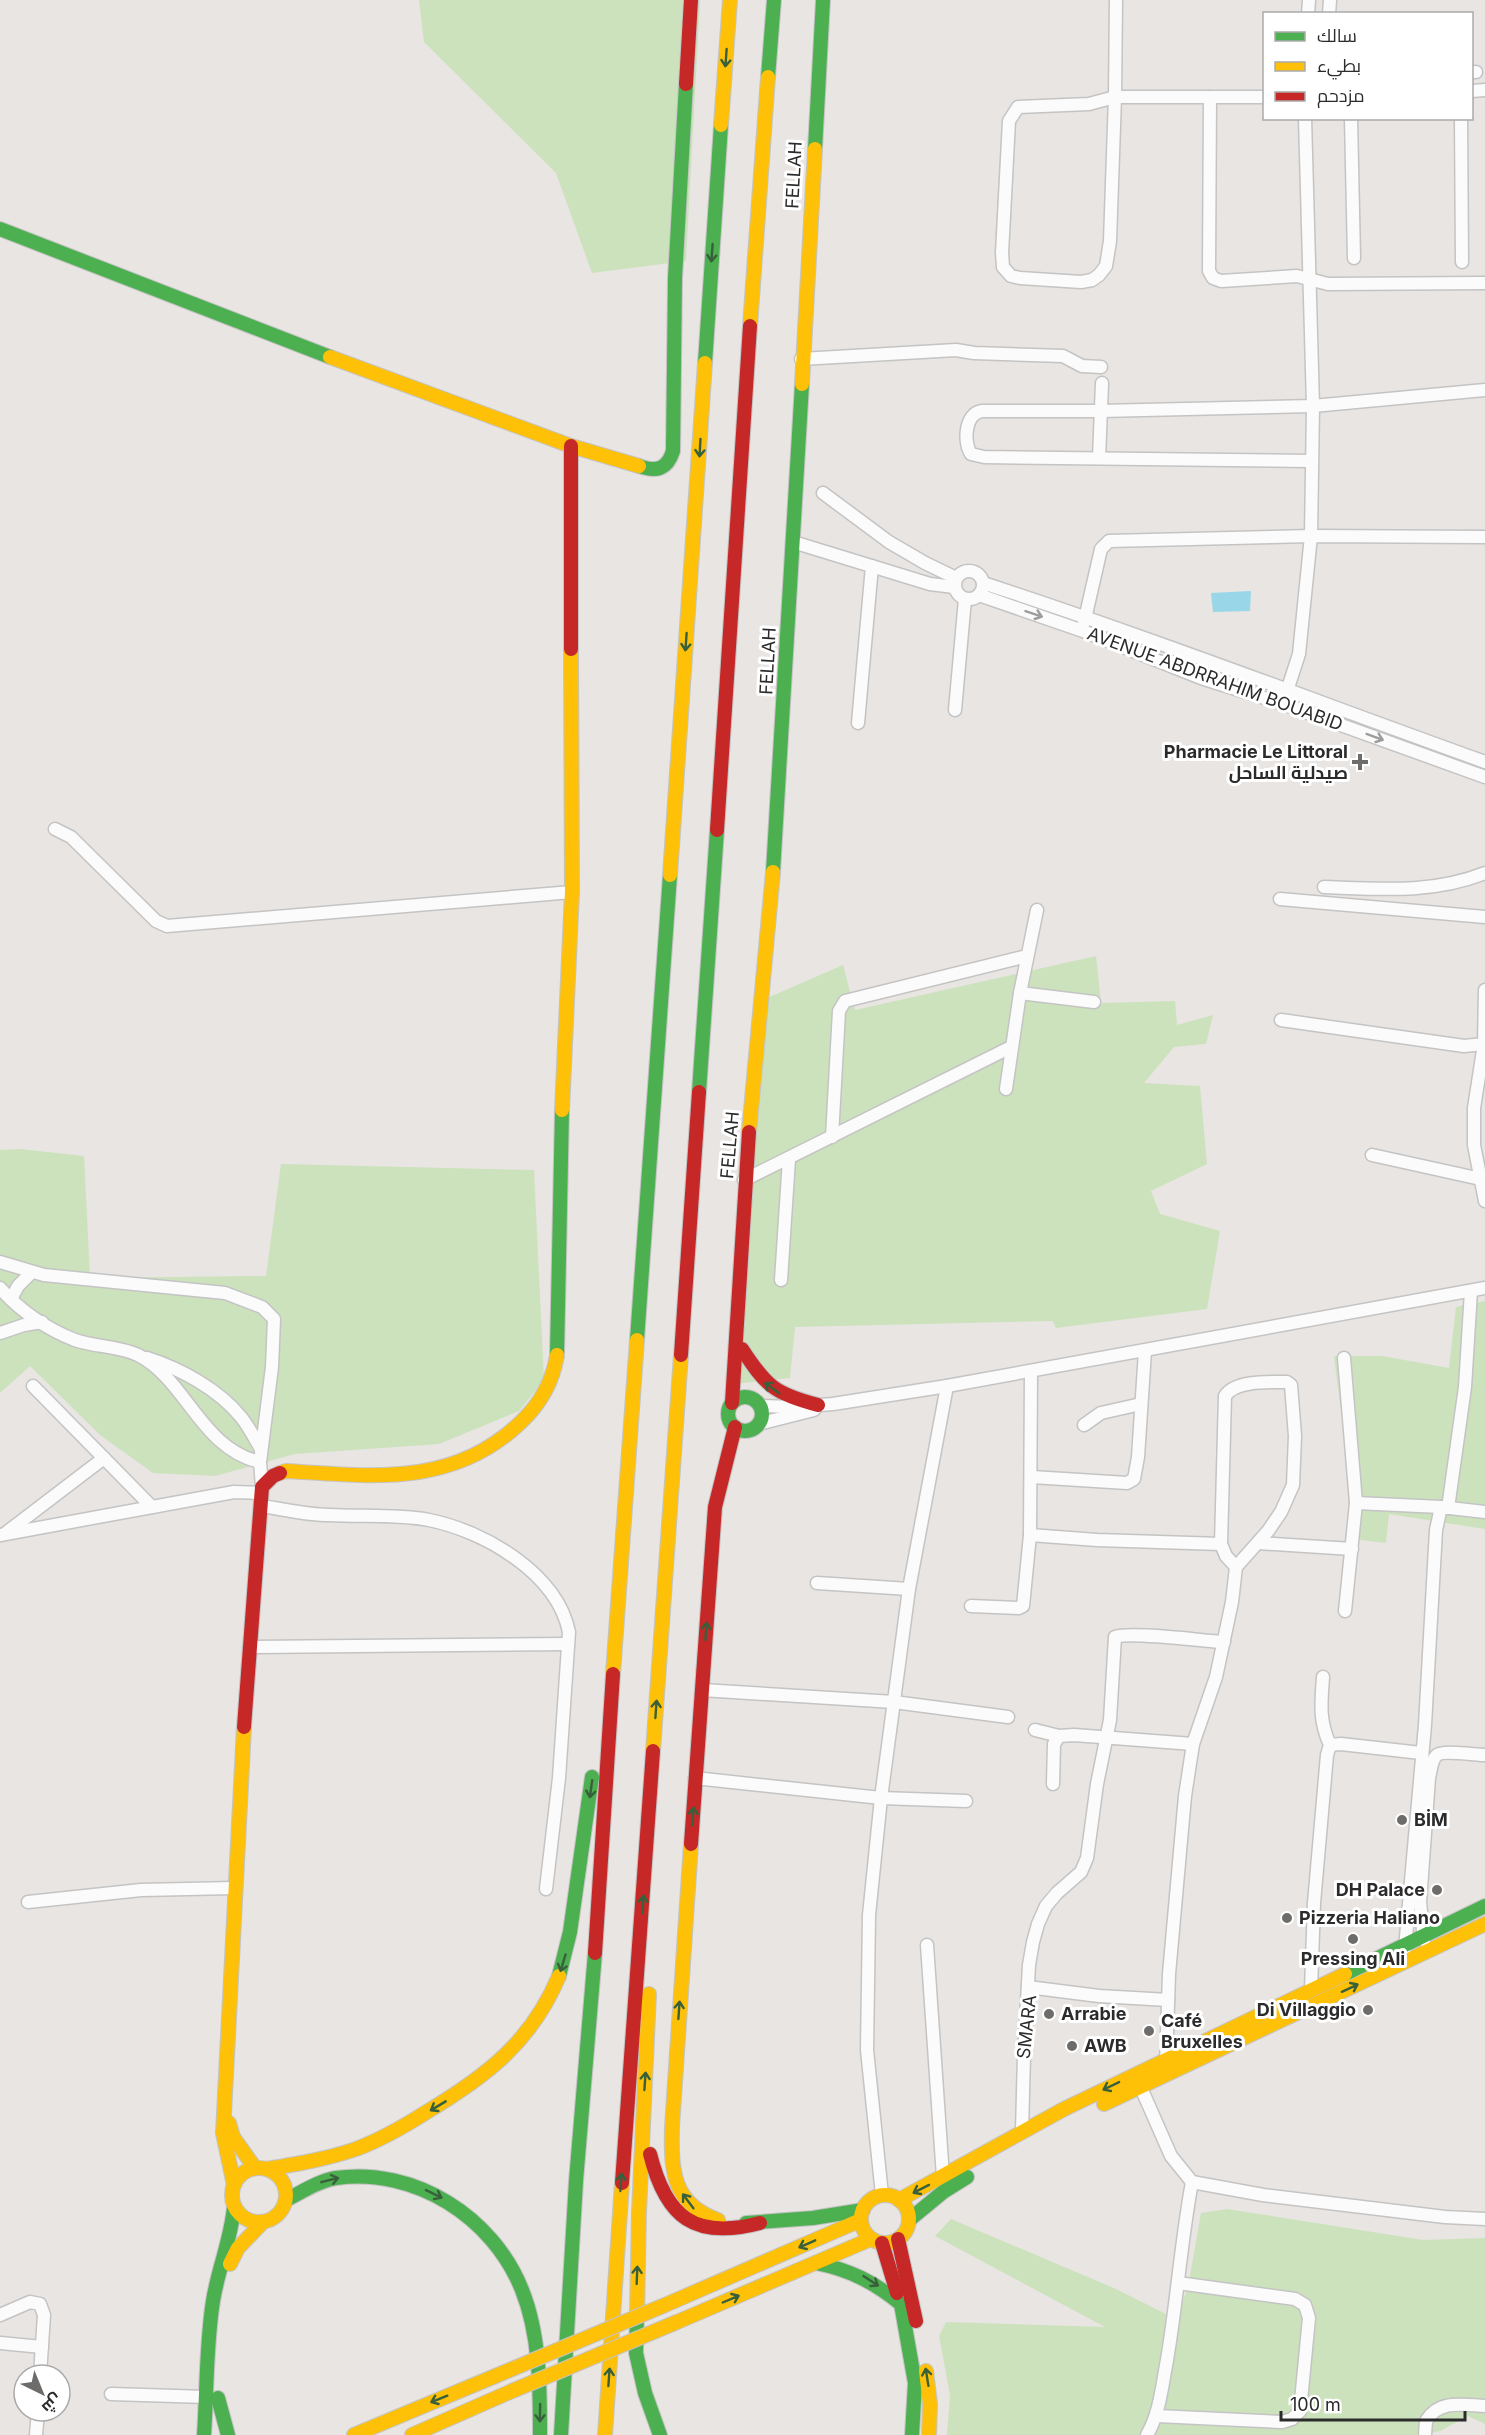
<svg xmlns="http://www.w3.org/2000/svg" width="1485" height="2435" viewBox="0 0 1485 2435" font-family="Inter,Cairo,sans-serif">
<rect width="100%" height="100%" fill="#e8e5e2"/>
<g fill="#cce2bc">
<path d="M419 0H700L686 261 592 273 556 173 424 42Z"/>
<path d="M1096 956 1101 1003 1175 1001 1177 1025 1213 1015 1206 1044 1174 1047 1144 1083 1200 1086 1207 1164 1151 1191 1160 1214 1220 1231 1207 1309 1056 1328 1053 1321 795 1327 790 1378 733 1384 767 998 843 965 855 1010Z"/>
<path d="M20 1149 84 1156 90 1278 266 1276 281 1164 534 1170 544 1380 519 1411 439 1444 295 1454 215 1476 153 1473 100 1435 30 1366 0 1393V1150Z"/>
<path d="M1485 1301V1529L1389 1514 1386 1543 1345 1538 1352 1496 1334 1356H1382L1449 1368 1456 1307Z"/>
<path d="M1227 2209 1423 2240 1485 2238V2424L1468 2416 1440 2431 1418 2435H947L950 2395 939 2336 946 2322 1105 2327 935 2236 951 2219 1116 2289 1176 2319 1188 2287 1201 2213Z"/>
</g>
<path fill="#98d6e8" d="M1251 591 1250 611 1213 612 1211 593Z"/>
<g fill="none" stroke-linecap="round" stroke-linejoin="round">
<defs>
<g id="street">
<path d="M1116 0 1115 97 1110 241 1106 266 1099 275 1092 280 1081 282 1020 278 1011 276 1003 267 1002 253 1009 121 1018 107 1089 104 1115 97H1264"/>
<path d="M1308 14 1309 0"/>
<path d="M1329 14 1330 0"/>
<path d="M1472 72H1476"/>
<path d="M1472 91 1485 90"/>
<path d="M1210 97 1209 271 1213 278 1221 281 1297 276 1328 284 1485 283"/>
<path d="M1351 118 1354 258"/>
<path d="M1461 118 1462 262"/>
<path d="M801 359 956 350 974 353 1063 356 1082 366 1101 367"/>
<path d="M1099 458 1102 383"/>
<path d="M1311 461 984 457 971 454C963 442 965 413 982 411H1100L1313 406 1485 390"/>
<path d="M823 493 889 542 925 563 956 578"/>
<path d="M793 542 930 584 954 587"/>
<circle cx="969" cy="585" r="14"/>
<path d="M983 583C1152 638 1318 702 1485 762"/>
<path d="M979 595 1083 631 1201 678 1280 703 1485 777"/>
<path d="M1084 623 1101 549 1109 541 1311 536 1485 537"/>
<path d="M1280 703 1287 691 1299 654 1311 536 1313 406 1305 118"/>
<path d="M955 710 965 599"/>
<path d="M858 723 872 566"/>
<path d="M55 829 71 837 156 921 167 926 572 892"/>
<path d="M1324 887C1379 889 1433 894 1485 873"/>
<path d="M1280 899 1485 917"/>
<path d="M1020 993 1094 1002"/>
<path d="M1281 1020 1464 1046 1484 1044 1485 990"/>
<path d="M1484 1044 1474 1108V1145L1485 1201"/>
<path d="M1006 1089 1020 993 1037 910"/>
<path d="M832 1137 839 1011 845 1001 1027 956"/>
<path d="M1372 1155 1485 1180"/>
<path d="M744 1180 1011 1047"/>
<path d="M0 1262 44 1275 225 1293 262 1307 274 1319 272 1367 260 1462 262 1487"/>
<path d="M781 1280 789 1159"/>
<path d="M0 1288C19 1310 48 1330 75 1340 95 1347 119 1346 138 1355 186 1379 201 1449 260 1462"/>
<path d="M11 1299 18 1286 32 1272"/>
<path d="M0 1333 24 1325 42 1322"/>
<path d="M147 1358C181 1369 218 1389 241 1417 249 1427 255 1439 261 1449"/>
<path d="M1344 1358 1356 1503 1345 1611"/>
<path d="M1031 1371 1030 1535 1097 1540 1221 1544"/>
<path d="M33 1386 152 1507"/>
<path d="M760 1406 793 1407 833 1404 947 1386 1485 1288"/>
<path d="M758 1424 814 1410"/>
<path d="M1084 1425 1101 1413 1141 1404"/>
<path d="M1032 1477 1127 1483 1134 1479 1138 1457 1145 1351"/>
<path d="M1356 1503 1441 1507"/>
<path d="M261 1506C283 1509 306 1515 329 1515 362 1517 397 1514 429 1520 484 1531 557 1573 569 1632L559 1778 546 1889"/>
<path d="M1448 1508 1465 1387 1471 1291"/>
<path d="M7 1532 104 1458"/>
<path d="M0 1535 234 1492 260 1493"/>
<path d="M1258 1543 1352 1549"/>
<path d="M817 1583 909 1589"/>
<path d="M971 1606 1019 1608 1023 1606 1030 1535"/>
<path d="M249 1647 568 1644"/>
<path d="M702 1690 894 1702 1008 1717"/>
<path d="M1035 1730 1059 1736"/>
<path d="M1330 1745 1341 1744 1421 1753"/>
<path d="M695 1778 881 1798 966 1801"/>
<path d="M1053 1784 1054 1744 1059 1736 1074 1735 1193 1744"/>
<path d="M28 1902 141 1890 234 1888"/>
<path d="M1424 1940 1420 1902 1429 1778C1431 1771 1431 1760 1437 1755 1443 1750 1476 1755 1485 1755"/>
<path d="M927 1945 943 2177"/>
<path d="M1405 1948 1425 1725 1436 1530 1441 1507 1485 1512"/>
<path d="M1028 1987 1099 1996 1168 2000"/>
<path d="M1311 1990 1314 1903 1327 1755 1330 1745C1319 1721 1321 1704 1323 1677"/>
<path d="M1166 2064 1169 1974 1185 1796 1193 1744 1216 1677 1232 1602 1236 1567 1268 1531 1281 1512 1293 1485 1295 1436 1291 1385 1287 1382C1270 1382 1235 1380 1225 1396L1221 1544 1226 1556 1236 1567"/>
<path d="M1138 2081 1171 2156 1192 2182 1263 2195 1445 2217 1485 2219"/>
<path d="M1022 2131 1024 2055 1029 1965 1033 1942 1038 1924 1046 1906 1057 1893 1081 1872 1087 1858 1097 1784 1110 1720 1115 1637C1129 1631 1203 1641 1224 1642"/>
<path d="M882 2195 867 2050 869 1915 881 1798 909 1589 947 1386"/>
<path d="M0 2315 30 2302 40 2304 44 2315 40 2375"/>
<path d="M0 2343 42 2347"/>
<path d="M111 2394 207 2397"/>
<path d="M1157 2416 1282 2422 1292 2419 1300 2411 1309 2318 1305 2305 1295 2299 1178 2283"/>
<path d="M36 2435 38 2411"/>
<path d="M1147 2435C1160 2412 1162 2386 1167 2360 1177 2301 1181 2241 1192 2182"/>
<path d="M1425 2435 1426 2421C1439 2399 1463 2405 1485 2406"/>
</g>
<g id="fast">
<path d="M768 77 774 0"/>
<path d="M815 149 823 0"/>
<path d="M0 229 330 357"/>
<path d="M705 363 721 125"/>
<path d="M639 466C656 472 667 470 673 451L675 278 686 84"/>
<path d="M773 872 802 384"/>
<path d="M699 1092 717 830"/>
<path d="M637 1340 670 875"/>
<path d="M557 1355 562 1110"/>
<circle cx="745" cy="1414" r="17"/>
<path d="M1345 1974 1485 1906"/>
<path d="M559 1976 570 1932 592 1777"/>
<path d="M286 2200C302 2192 318 2181 336 2178 415 2167 493 2217 522 2290 540 2335 540 2387 540 2435"/>
<path d="M909 2220 943 2192 967 2177"/>
<path d="M746 2223 813 2218 863 2210"/>
<path d="M816 2263C850 2270 874 2282 901 2304L915 2383 912 2435"/>
<path d="M637 2315 636 2353 645 2393 660 2435"/>
<path d="M218 2398 228 2435"/>
<path d="M204 2435C207 2391 206 2345 213 2301 218 2269 231 2240 234 2207"/>
<path d="M561 2435 576 2181 595 1953"/>
</g>
<g id="slow">
<path d="M721 125 730 0"/>
<path d="M750 326 768 77"/>
<path d="M330 357 571 446 639 466"/>
<path d="M802 384 815 149"/>
<path d="M670 875 705 363"/>
<path d="M562 1110 572 892 571 649"/>
<path d="M749 1132 773 872"/>
<path d="M280 1473 286 1471C371 1476 453 1488 521 1422 540 1404 553 1381 557 1355"/>
<path d="M613 1674 637 1340"/>
<path d="M653 1751 681 1355"/>
<path d="M691 1844 672 2127C671 2170 672 2204 718 2220"/>
<path d="M1104 2104 1485 1924"/>
<path d="M229 2123 233 2137 255 2168"/>
<circle cx="259" cy="2195" r="27"/>
<path d="M267 2169C297 2164 327 2159 356 2149 380 2140 403 2127 425 2113 485 2077 531 2043 559 1976"/>
<path d="M234 2185 223 2133 244 1727"/>
<circle cx="885" cy="2219" r="24"/>
<path d="M899 2200 1064 2109 1345 1974"/>
<path d="M230 2264 238 2248 263 2222"/>
<path d="M665 2305 861 2220"/>
<path d="M637 2315 639 2212 649 1994"/>
<path d="M677 2322 871 2239"/>
<path d="M926 2371 930 2404 929 2435"/>
<path d="M354 2435 493 2377"/>
<path d="M412 2435 512 2391"/>
<path d="M605 2435 622 2183"/>
</g>
<g id="jam">
<path d="M686 84 691 0"/>
<path d="M571 446V649"/>
<path d="M717 830 750 326"/>
<path d="M742 1349C766 1386 775 1394 818 1405"/>
<path d="M681 1355 699 1092"/>
<path d="M732 1403 749 1132"/>
<path d="M244 1727 262 1487 273 1476 280 1473"/>
<path d="M691 1844 715 1507 735 1427"/>
<path d="M595 1953 613 1674"/>
<path d="M650 2154C666 2218 695 2240 760 2223"/>
<path d="M622 2183 653 1751"/>
<path d="M898 2239 916 2321"/>
<path d="M882 2243 897 2293"/>
</g>
</defs>
<use href="#street" stroke="#c4c4c4" stroke-width="15"/>
<use href="#fast" stroke="#c4c4c4" stroke-width="16"/>
<use href="#slow" stroke="#c4c4c4" stroke-width="16"/>
<use href="#jam" stroke="#c4c4c4" stroke-width="16"/>
<use href="#street" stroke="#fcfbfb" stroke-width="12"/>
<use href="#fast" stroke="#4caf50" stroke-width="14"/>
<use href="#slow" stroke="#ffc107" stroke-width="14"/>
<use href="#jam" stroke="#c62828" stroke-width="14"/>
<defs>
<g id="slow-bridge">
<path d="M493 2377 665 2305"/>
<path d="M512 2391 677 2322"/>
</g>
</defs>
<use href="#slow-bridge" stroke="#c5c3c2" stroke-width="16" stroke-linecap="butt"/>
<use href="#slow-bridge" stroke="#ffc107" stroke-width="14"/>
</g>
<defs><path id="oneway-shaft" d="M-6 0H5M1.5-3L5.5 0L1.5 3" fill="none" stroke-width="1.6" stroke-linecap="round" stroke-linejoin="round" transform="scale(1.5)"/></defs>
<g stroke="#38603a">
<use href="#oneway-shaft" transform="translate(726 58) rotate(94)"/>
<use href="#oneway-shaft" transform="translate(712 253) rotate(94)"/>
<use href="#oneway-shaft" transform="translate(700 448) rotate(93)"/>
<use href="#oneway-shaft" transform="translate(686 642) rotate(94)"/>
<use href="#oneway-shaft" transform="translate(772 1388) rotate(-144)"/>
<use href="#oneway-shaft" transform="translate(706 1631) rotate(-86)"/>
<use href="#oneway-shaft" transform="translate(656 1709) rotate(-86)"/>
<use href="#oneway-shaft" transform="translate(591 1789) rotate(98)"/>
<use href="#oneway-shaft" transform="translate(693 1816) rotate(-86)"/>
<use href="#oneway-shaft" transform="translate(643 1904) rotate(-86)"/>
<use href="#oneway-shaft" transform="translate(563 1963) rotate(107)"/>
<use href="#oneway-shaft" transform="translate(1350 1988) rotate(-25)"/>
<use href="#oneway-shaft" transform="translate(679 2010) rotate(-86)"/>
<use href="#oneway-shaft" transform="translate(645 2081) rotate(-86)"/>
<use href="#oneway-shaft" transform="translate(1111 2086) rotate(154)"/>
<use href="#oneway-shaft" transform="translate(438 2106) rotate(149)"/>
<use href="#oneway-shaft" transform="translate(330 2180) rotate(-14)"/>
<use href="#oneway-shaft" transform="translate(621 2182) rotate(-86)"/>
<use href="#oneway-shaft" transform="translate(921 2189) rotate(153)"/>
<use href="#oneway-shaft" transform="translate(434 2194) rotate(26)"/>
<use href="#oneway-shaft" transform="translate(688 2201) rotate(-127)"/>
<use href="#oneway-shaft" transform="translate(807 2244) rotate(156)"/>
<use href="#oneway-shaft" transform="translate(637 2275) rotate(-88)"/>
<use href="#oneway-shaft" transform="translate(871 2281) rotate(33)"/>
<use href="#oneway-shaft" transform="translate(731 2299) rotate(-23)"/>
<use href="#oneway-shaft" transform="translate(609 2377) rotate(-86)"/>
<use href="#oneway-shaft" transform="translate(927 2377) rotate(-99)"/>
<use href="#oneway-shaft" transform="translate(439 2399) rotate(158)"/>
<use href="#oneway-shaft" transform="translate(540 2413) rotate(91)"/>
</g>
<g stroke="#9e9d9d">
<use href="#oneway-shaft" transform="translate(1034 614) rotate(19)"/>
<use href="#oneway-shaft" transform="translate(1375 737) rotate(20)"/>
</g>
<g fill="#6d6c6b" stroke="#fff" stroke-width="2">
<path d="M1357 753h6v6h6v6h-6v6h-6v-6h-6v-6h6z"/>
<circle cx="1402" cy="1820" r="6"/>
<circle cx="1437" cy="1890" r="6"/>
<circle cx="1287" cy="1918" r="6"/>
<circle cx="1353" cy="1939" r="6"/>
<circle cx="1368" cy="2010" r="6"/>
<circle cx="1049" cy="2014" r="6"/>
<circle cx="1149" cy="2031" r="6"/>
<circle cx="1072" cy="2046" r="6"/>
</g>
<g text-anchor="middle" stroke-width="6" stroke-linejoin="round" paint-order="stroke">
<g font-size="18" fill="#2b2b2b" stroke="#fff">
<text transform="translate(794 175) rotate(-87)" y="6">FELLAH</text>
<text transform="translate(768 661) rotate(-87)" y="6">FELLAH</text>
<text transform="translate(1215 679) rotate(20)" y="6">AVENUE ABDRRAHIM BOUABID</text>
<text transform="translate(730 1145) rotate(-85)" y="6">FELLAH</text>
<text transform="translate(1027 2027) rotate(-84)" y="6">SMARA</text>
</g>
<g font-size="18" font-weight="bold" fill="#2b2b2b" stroke="#fff" text-anchor="start">
<text x="1348" y="758" text-anchor="end">Pharmacie Le Littoral<tspan x="1348" dy="21">صيدلية الساحل</tspan></text>
<text x="1414" y="1826">BİM</text>
<text x="1425" y="1896" text-anchor="end">DH Palace</text>
<text x="1299" y="1924">Pizzeria Haliano</text>
<text x="1353" y="1965" text-anchor="middle">Pressing Ali</text>
<text x="1356" y="2016" text-anchor="end">Di Villaggio</text>
<text x="1061" y="2020">Arrabie</text>
<text x="1161" y="2027">Café<tspan x="1161" dy="21">Bruxelles</tspan></text>
<text x="1084" y="2052">AWB</text>
</g>
</g>
<rect x="1263" y="12" width="210" height="108" fill="#ffffff" stroke="#aaaaaa" stroke-width="1.5"/>
<rect x="1275" y="32" width="30" height="9" fill="#4caf50" stroke="#aaaaaa" stroke-width="1.5"/>
<text x="1317" y="42" font-size="18" fill="#2b2b2b">سالك</text>
<rect x="1275" y="62" width="30" height="9" fill="#ffc107" stroke="#aaaaaa" stroke-width="1.5"/>
<text x="1317" y="72" font-size="18" fill="#2b2b2b">بطيء</text>
<rect x="1275" y="92" width="30" height="9" fill="#c62828" stroke="#aaaaaa" stroke-width="1.5"/>
<text x="1317" y="102" font-size="18" fill="#2b2b2b">مزدحم</text>
<g transform="translate(42 2393) rotate(137)"><circle r="28" fill="#ffffff" stroke="#aaaaaa" stroke-width="1.5"/>
<path d="M0-4.5L10 22L0 15L-10 22Z" fill="#6d6c6b"/>
<text y="-9" font-size="16" font-weight="bold" text-anchor="middle" fill="#2b2b2b">ش</text>
</g>
<path d="M1281 2411v9h184v-9" fill="none" stroke="#2b2b2b" stroke-width="3"/>
<text x="1290" y="2411" font-size="18" fill="#2b2b2b" stroke="#ffffff" stroke-width="4.5" paint-order="stroke">100 m</text>
</svg>
